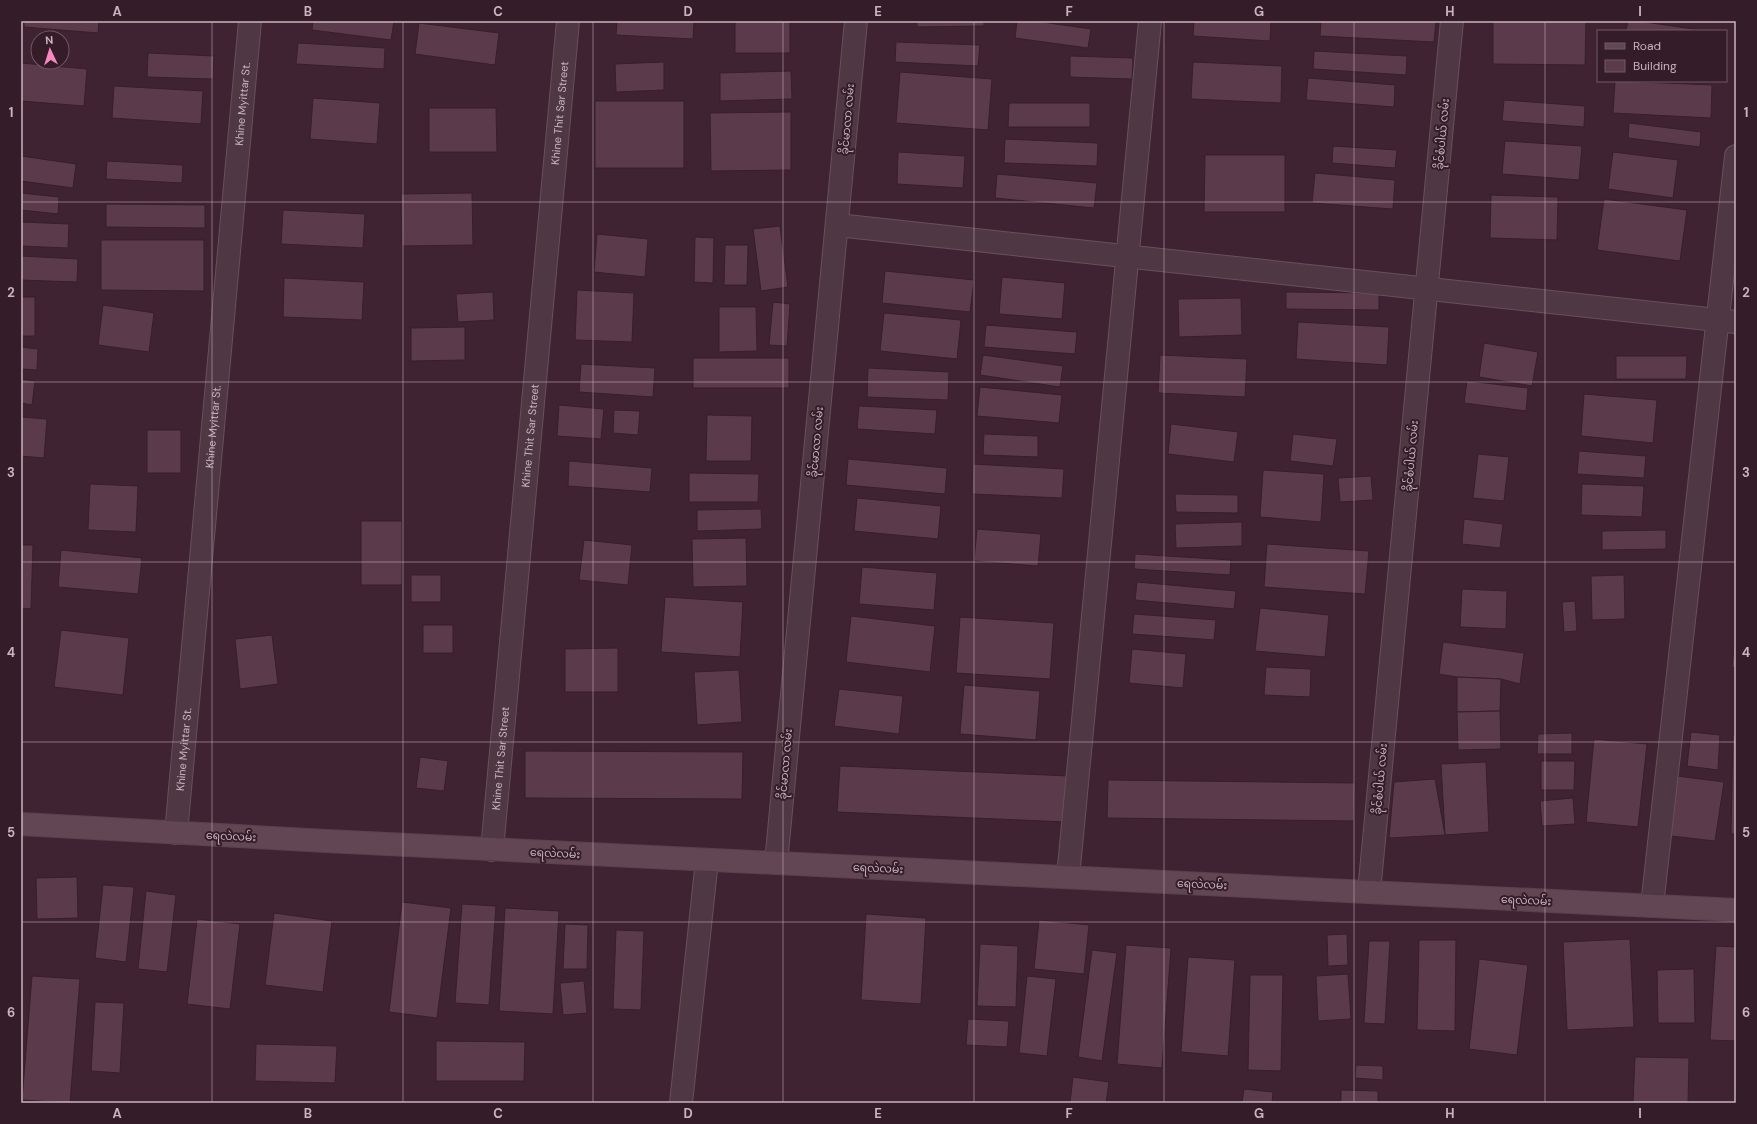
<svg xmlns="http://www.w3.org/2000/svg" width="1757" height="1124" viewBox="0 0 1757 1124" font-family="'DM Sans','Noto Sans Myanmar',sans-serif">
<rect width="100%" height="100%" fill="#3f2332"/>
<g fill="#5b3a4c" stroke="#361f2b">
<path d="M24 21H99L98 33 24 27Z"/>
<path d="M313 21H394L391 40 312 30Z"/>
<path d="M617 21H694L693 39 616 35Z"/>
<rect x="735" y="21" width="55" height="32"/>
<path d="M917 21H984V26L917 27Z"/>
<path d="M1017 21H1035L1091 29 1088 48 1015 38Z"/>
<path d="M1194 21H1271L1270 41 1193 36Z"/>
<path d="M1321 21H1436L1434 42 1320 36Z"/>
<path d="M1493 21H1586L1585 65 1493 64Z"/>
<path d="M1628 21H1638L1707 31H1626Z"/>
<path d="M419 23 499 33 495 65 415 54Z"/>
<path d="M896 42 980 45 978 66 895 62Z"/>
<path d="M298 43 385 48 384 69 296 64Z"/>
<path d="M1314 51 1407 56 1406 75 1313 69Z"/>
<path d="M148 53 214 56 213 79 147 77Z"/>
<path d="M1070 56 1133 58 1132 79 1070 77Z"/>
<path d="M664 62V90L616 92 615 64Z"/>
<path d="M1193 62 1282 66 1281 103 1191 99Z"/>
<path d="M21 63 87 69 84 106 21 101Z"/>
<path d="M791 71 792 99 720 101V73Z"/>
<path d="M900 72 992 79 988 130 896 123Z"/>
<path d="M1308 78 1395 85 1394 107 1306 100Z"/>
<path d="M1615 81 1712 85 1711 118 1613 113Z"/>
<path d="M114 86 203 91 201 124 112 118Z"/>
<path d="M313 98 380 103 377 144 310 139Z"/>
<path d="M1504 100 1585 106 1584 127 1502 121Z"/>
<rect x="595" y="101" width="89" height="67"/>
<path d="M1009 103H1090V127H1008Z"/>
<path d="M429 108H496L497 152H429Z"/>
<path d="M791 112V170L711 171 710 113Z"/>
<path d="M1629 123 1701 132 1700 147 1628 138Z"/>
<path d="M1005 139 1098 143 1097 166 1004 163Z"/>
<path d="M1505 141 1582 146 1579 180 1502 174Z"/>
<path d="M1333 146 1397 150 1395 168 1332 163Z"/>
<path d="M898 152 965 156 963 188 897 184Z"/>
<path d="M1613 152 1678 160 1673 198 1608 189Z"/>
<path d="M1205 155H1285V212H1204Z"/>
<path d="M21 156 76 164 73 188 21 181Z"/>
<path d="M107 161 183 165 182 183 106 179Z"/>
<path d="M1315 173 1395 180 1393 209 1312 203Z"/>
<path d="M997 174 1097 183 1094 208 995 198Z"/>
<path d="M21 193 59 197 58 214 21 210Z"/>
<path d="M472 193 473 245 402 246 401 194Z"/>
<path d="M1491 195 1558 197 1557 240 1490 238Z"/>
<path d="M1604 199 1687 210 1680 261 1597 250Z"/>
<path d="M106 204 205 205V228L106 227Z"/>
<path d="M283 210 365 214 363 248 281 244Z"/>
<path d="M21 222 69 224 68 248 21 246Z"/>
<path d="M780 226 788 287 761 291 753 229Z"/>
<path d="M597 234 648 239 645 277 594 272Z"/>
<path d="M695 237 714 238 713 283 694 282Z"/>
<path d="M101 240H204V291L101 290Z"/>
<path d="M725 245H748L747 285H724Z"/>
<path d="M21 256 78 259 77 282 21 280Z"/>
<path d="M885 271 974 280 970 312 882 303Z"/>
<path d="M1002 277 1065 283 1062 319 999 314Z"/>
<path d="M284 278 364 282 362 320 283 317Z"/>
<path d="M577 290 634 293 632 342 575 340Z"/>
<path d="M493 292 494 320 458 322 456 294Z"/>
<path d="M1286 292 1379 293V310L1286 309Z"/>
<rect x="21" y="297" width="14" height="39"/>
<path d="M1241 298 1242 335 1179 337 1178 299Z"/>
<path d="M773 302 790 304 787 346 769 345Z"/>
<path d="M103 305 154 313 149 352 98 345Z"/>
<path d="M719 307H756L757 351 719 352Z"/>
<path d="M884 313 961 320 957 359 880 351Z"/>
<path d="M1298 322 1389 327 1387 365 1296 359Z"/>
<path d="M986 325 1077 332 1075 354 984 347Z"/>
<path d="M465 327V360L411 361V328Z"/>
<path d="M1484 343 1538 352 1532 386 1479 377Z"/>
<path d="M21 347 38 349 37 370 21 369Z"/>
<path d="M983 355 1063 366 1060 387 980 375Z"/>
<path d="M1160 355 1247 359 1245 397 1158 393Z"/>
<path d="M1616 356H1687L1686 379H1616Z"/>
<rect x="693" y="358" width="96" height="30"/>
<path d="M581 364 655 368 653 397 579 392Z"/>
<path d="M868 368 949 372 948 400 867 397Z"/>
<path d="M21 379 35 381 32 405 21 403Z"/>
<path d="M1467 381 1528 388 1526 411 1464 403Z"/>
<path d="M980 387 1062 395 1059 423 977 416Z"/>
<path d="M1584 394 1657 400 1653 443 1581 436Z"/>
<path d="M559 405 604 409 601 439 557 436Z"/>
<path d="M859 406 937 410 935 434 857 429Z"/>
<path d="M614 410 640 411 638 435 613 433Z"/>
<path d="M707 415 752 416 751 461H706Z"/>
<path d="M21 417 47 419 44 458 21 456Z"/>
<path d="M1171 424 1238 432 1234 462 1168 454Z"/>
<rect x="147" y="430" width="34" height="43"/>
<path d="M984 434 1038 436V457L983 455Z"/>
<path d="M1293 434 1337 439 1333 466 1290 461Z"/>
<path d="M1579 451 1646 456 1644 478 1577 474Z"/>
<path d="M1478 454 1509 457 1504 501 1473 498Z"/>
<path d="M848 459 947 468 945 494 846 485Z"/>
<path d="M569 461 652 468 650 492 568 486Z"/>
<path d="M973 464 1064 469 1062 498 972 494Z"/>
<path d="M1263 470 1324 474 1321 522 1260 517Z"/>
<path d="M689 473 759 474 758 502H689Z"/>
<path d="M1371 476 1373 500 1340 502 1338 478Z"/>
<path d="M90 484 138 486 136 532 88 530Z"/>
<path d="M1582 484 1644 486 1642 517 1581 515Z"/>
<path d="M1175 494 1238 495V513L1176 512Z"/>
<path d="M857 498 941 506 938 539 854 531Z"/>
<path d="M761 509 762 529 697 531V510Z"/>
<path d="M1464 519 1503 524 1500 548 1462 544Z"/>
<rect x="361" y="521" width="41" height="64"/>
<path d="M1242 522V546L1176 548 1175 524Z"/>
<path d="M977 529 1041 534 1038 566 974 561Z"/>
<path d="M1666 530V549L1602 550V531Z"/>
<path d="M746 538 747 586 693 587 692 539Z"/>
<path d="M584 540 632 545 628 585 579 580Z"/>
<path d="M1267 544 1369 551 1365 594 1264 587Z"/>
<path d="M21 545H33L31 609 21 608Z"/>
<path d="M61 550 142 558 138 594 58 587Z"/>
<path d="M1135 554 1231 560 1230 575 1134 569Z"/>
<path d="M862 567 937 573 934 610 859 604Z"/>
<rect x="411" y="575" width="30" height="27"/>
<path d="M1624 575 1625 619 1592 620 1591 576Z"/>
<path d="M1137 582 1236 591 1234 609 1135 600Z"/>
<path d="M1462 589 1507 591 1506 629 1460 627Z"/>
<path d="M665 597 743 602 740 657 661 652Z"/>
<path d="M1575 601 1577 631 1564 632 1562 602Z"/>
<path d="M1260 608 1329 615 1325 657 1255 651Z"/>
<path d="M1134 614 1216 620 1214 640 1132 634Z"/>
<path d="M851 616 935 626 930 672 846 662Z"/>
<path d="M960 617 1054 623 1050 679 956 673Z"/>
<rect x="423" y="625" width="30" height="28"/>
<path d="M1736 626V668L1732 667Z"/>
<path d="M61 630 129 638 123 695 54 687Z"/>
<path d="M272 635 278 684 240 689 235 639Z"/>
<path d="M1443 642 1524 653 1520 684 1501 679 1457 677 1439 674Z"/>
<path d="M618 648V692H565V649Z"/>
<path d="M1132 649 1186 654 1183 688 1129 683Z"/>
<path d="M1266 667 1311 669 1310 697 1264 695Z"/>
<path d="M739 670 742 722 697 725 694 672Z"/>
<path d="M1457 677 1501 679 1500 711 1457 712Z"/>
<path d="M964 685 1040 691 1036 740 960 734Z"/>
<path d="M839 689 903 696 899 734 834 726Z"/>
<path d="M1500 711 1501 749 1458 750 1457 712Z"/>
<path d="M1691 732 1720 735 1718 770 1687 766Z"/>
<path d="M1572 733V754H1537L1538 734Z"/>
<path d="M1733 735H1736V834H1731Z"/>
<path d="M1594 739 1647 744 1638 827 1586 822Z"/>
<path d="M525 751 743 752 742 799 525 798Z"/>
<path d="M420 757 448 761 444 791 416 788Z"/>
<path d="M1541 761H1575L1574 790H1541Z"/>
<path d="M1486 762 1489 832 1445 835 1441 764Z"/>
<path d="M840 766 1069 776 1066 822 837 812Z"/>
<path d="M1677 776 1724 782 1715 841 1671 836Z"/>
<path d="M1435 779 1445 835 1389 838 1394 782Z"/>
<path d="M1108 780 1355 783 1354 821 1107 818Z"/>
<path d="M1573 798 1575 824 1542 826 1540 801Z"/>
<path d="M77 877 78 918 37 919 36 878Z"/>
<path d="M103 885 134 887 126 962 95 958Z"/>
<path d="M146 891 176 895 167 972 138 969Z"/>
<path d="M402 902 451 908 437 1018 389 1012Z"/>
<path d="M462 904 496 906 489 1005 455 1003Z"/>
<path d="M505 908 559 911 553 1014 499 1011Z"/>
<path d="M274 913 332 921 323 992 265 985Z"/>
<path d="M866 914 926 918 921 1004 861 1000Z"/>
<path d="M197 919 240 924 230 1009 187 1004Z"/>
<path d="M1039 920 1089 925 1084 974 1034 969Z"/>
<path d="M565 924 588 925 587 969H563Z"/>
<path d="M616 930 644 931 641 1010 613 1009Z"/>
<path d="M1347 934 1348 965 1328 966 1327 935Z"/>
<path d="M1630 939 1634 1027 1567 1030 1563 942Z"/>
<path d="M1419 940H1456L1455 1031 1417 1030Z"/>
<path d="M1369 941H1390L1385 1024 1364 1023Z"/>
<path d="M980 944 1018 946 1016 1007 977 1006Z"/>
<path d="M1126 945 1171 948 1162 1068 1117 1064Z"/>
<path d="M1716 946 1736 947V1041L1710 1040Z"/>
<path d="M1092 950 1117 953 1102 1061 1078 1057Z"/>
<path d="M1188 957 1235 960 1228 1056 1181 1052Z"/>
<path d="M1479 959 1528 965 1517 1055 1469 1049Z"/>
<path d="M1694 969 1695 1023H1658L1657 970Z"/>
<path d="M1348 974 1351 1019 1318 1021 1316 976Z"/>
<path d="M1250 975H1283L1281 1071 1248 1070Z"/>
<path d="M32 976 80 979 70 1103 22 1100Z"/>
<path d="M1027 976 1056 979 1047 1056 1019 1053Z"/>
<path d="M584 981 587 1013 563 1015 560 983Z"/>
<path d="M95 1002 124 1003 120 1073 91 1071Z"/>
<path d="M968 1019 1009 1021 1007 1047 966 1045Z"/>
<path d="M436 1041 525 1042 524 1081H436Z"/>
<path d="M256 1044 337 1046 335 1083 255 1081Z"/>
<path d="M1635 1057 1689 1058 1688 1103H1633Z"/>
<path d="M1356 1065 1383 1066V1080L1355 1078Z"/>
<path d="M1073 1077 1109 1082 1106 1103H1070Z"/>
<path d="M1244 1089 1273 1092 1272 1103H1242Z"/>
<path d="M1341 1090 1378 1091V1103H1341Z"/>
</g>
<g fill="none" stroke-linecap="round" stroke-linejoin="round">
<defs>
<g id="street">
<path d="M837 225 1736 322"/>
<path id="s1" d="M176 833 250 21"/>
<path id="s2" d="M492 850 568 21"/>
<path d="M776 863 856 21"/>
<path d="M1068 877 1150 21"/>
<path d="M1369 892 1452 21"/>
<path d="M1652 906 1736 156"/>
<path d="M681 1103 707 860"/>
</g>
<path id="secondary" d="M21 824 326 841 1736 910"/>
</defs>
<use href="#street" stroke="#67505c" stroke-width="24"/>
<use href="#secondary" stroke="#58414d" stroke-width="24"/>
<use href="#street" stroke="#4f3844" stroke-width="22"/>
<use href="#secondary" stroke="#624653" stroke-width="22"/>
</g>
<path fill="none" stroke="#cab4bf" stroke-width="1" stroke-opacity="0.55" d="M212 21V1103M403 21V1103M593 21V1103M783 21V1103M974 21V1103M1164 21V1103M1354 21V1103M1545 21V1103M21 202H1736M21 382H1736M21 562H1736M21 742H1736M21 922H1736"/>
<g text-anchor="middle" stroke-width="4" stroke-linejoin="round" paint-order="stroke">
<g font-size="11" fill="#cab4bf" stroke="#341d29">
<text dy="4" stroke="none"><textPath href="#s1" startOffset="732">Khine Myittar St.</textPath></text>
<text dy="4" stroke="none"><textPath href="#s2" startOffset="740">Khine Thit Sar Street</textPath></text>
<text transform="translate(847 119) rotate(-85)" y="4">ခိုင်မာလာ လမ်း</text>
<text transform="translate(1442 134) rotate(-85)" y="4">ခိုင်စံပါယ် လမ်း</text>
<text dy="4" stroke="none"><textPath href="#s1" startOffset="408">Khine Myittar St.</textPath></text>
<text dy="4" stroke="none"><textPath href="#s2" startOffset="416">Khine Thit Sar Street</textPath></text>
<text transform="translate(816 442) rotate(-85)" y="4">ခိုင်မာလာ လမ်း</text>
<text transform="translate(1411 456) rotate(-85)" y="4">ခိုင်စံပါယ် လမ်း</text>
<text dy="4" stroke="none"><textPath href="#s1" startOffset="84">Khine Myittar St.</textPath></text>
<text dy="4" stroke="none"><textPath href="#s2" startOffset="92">Khine Thit Sar Street</textPath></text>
<text transform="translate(785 764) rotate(-85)" y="4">ခိုင်မာလာ လမ်း</text>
<text transform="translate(1380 779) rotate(-85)" y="4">ခိုင်စံပါယ် လမ်း</text>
<text transform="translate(231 836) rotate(3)" y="4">ရေလဲလမ်း</text>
<text transform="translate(555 853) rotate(3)" y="4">ရေလဲလမ်း</text>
<text transform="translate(878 868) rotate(3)" y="4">ရေလဲလမ်း</text>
<text transform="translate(1202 884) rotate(3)" y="4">ရေလဲလမ်း</text>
<text transform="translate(1526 900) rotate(3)" y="4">ရေလဲလမ်း</text>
</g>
</g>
<rect width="1757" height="1124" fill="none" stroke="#341d29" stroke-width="44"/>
<rect x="1597" y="30" width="130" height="52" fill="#341d29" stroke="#705965"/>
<rect x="1605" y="43" width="20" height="6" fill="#624653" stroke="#705965"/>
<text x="1633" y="50" font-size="12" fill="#cab4bf">Road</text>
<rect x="1605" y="60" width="20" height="12" fill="#5b3a4c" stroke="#705965"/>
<text x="1633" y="70" font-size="12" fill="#cab4bf">Building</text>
<g transform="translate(50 50) rotate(356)"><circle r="19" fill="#341d29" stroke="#705965"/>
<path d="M0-3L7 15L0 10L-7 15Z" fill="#fb87c0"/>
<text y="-6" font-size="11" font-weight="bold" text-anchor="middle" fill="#cab4bf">N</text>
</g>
<rect x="22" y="22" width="1713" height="1080" fill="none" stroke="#cab4bf" stroke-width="1.5"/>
<g font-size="13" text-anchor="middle" font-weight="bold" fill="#cab4bf">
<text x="117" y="16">A</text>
<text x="308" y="16">B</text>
<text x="498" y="16">C</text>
<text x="688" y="16">D</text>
<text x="878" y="16">E</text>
<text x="1069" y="16">F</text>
<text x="1259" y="16">G</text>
<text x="1450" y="16">H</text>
<text x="1640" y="16">I</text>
<text x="11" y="117">1</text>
<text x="1746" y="117">1</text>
<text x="11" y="297">2</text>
<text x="1746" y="297">2</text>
<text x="11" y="477">3</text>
<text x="1746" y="477">3</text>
<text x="11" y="657">4</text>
<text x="1746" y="657">4</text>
<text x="11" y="837">5</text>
<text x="1746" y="837">5</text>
<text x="11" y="1017">6</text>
<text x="1746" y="1017">6</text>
<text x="117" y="1118">A</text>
<text x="308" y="1118">B</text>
<text x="498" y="1118">C</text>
<text x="688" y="1118">D</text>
<text x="878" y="1118">E</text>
<text x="1069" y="1118">F</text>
<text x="1259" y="1118">G</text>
<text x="1450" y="1118">H</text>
<text x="1640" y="1118">I</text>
</g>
</svg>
